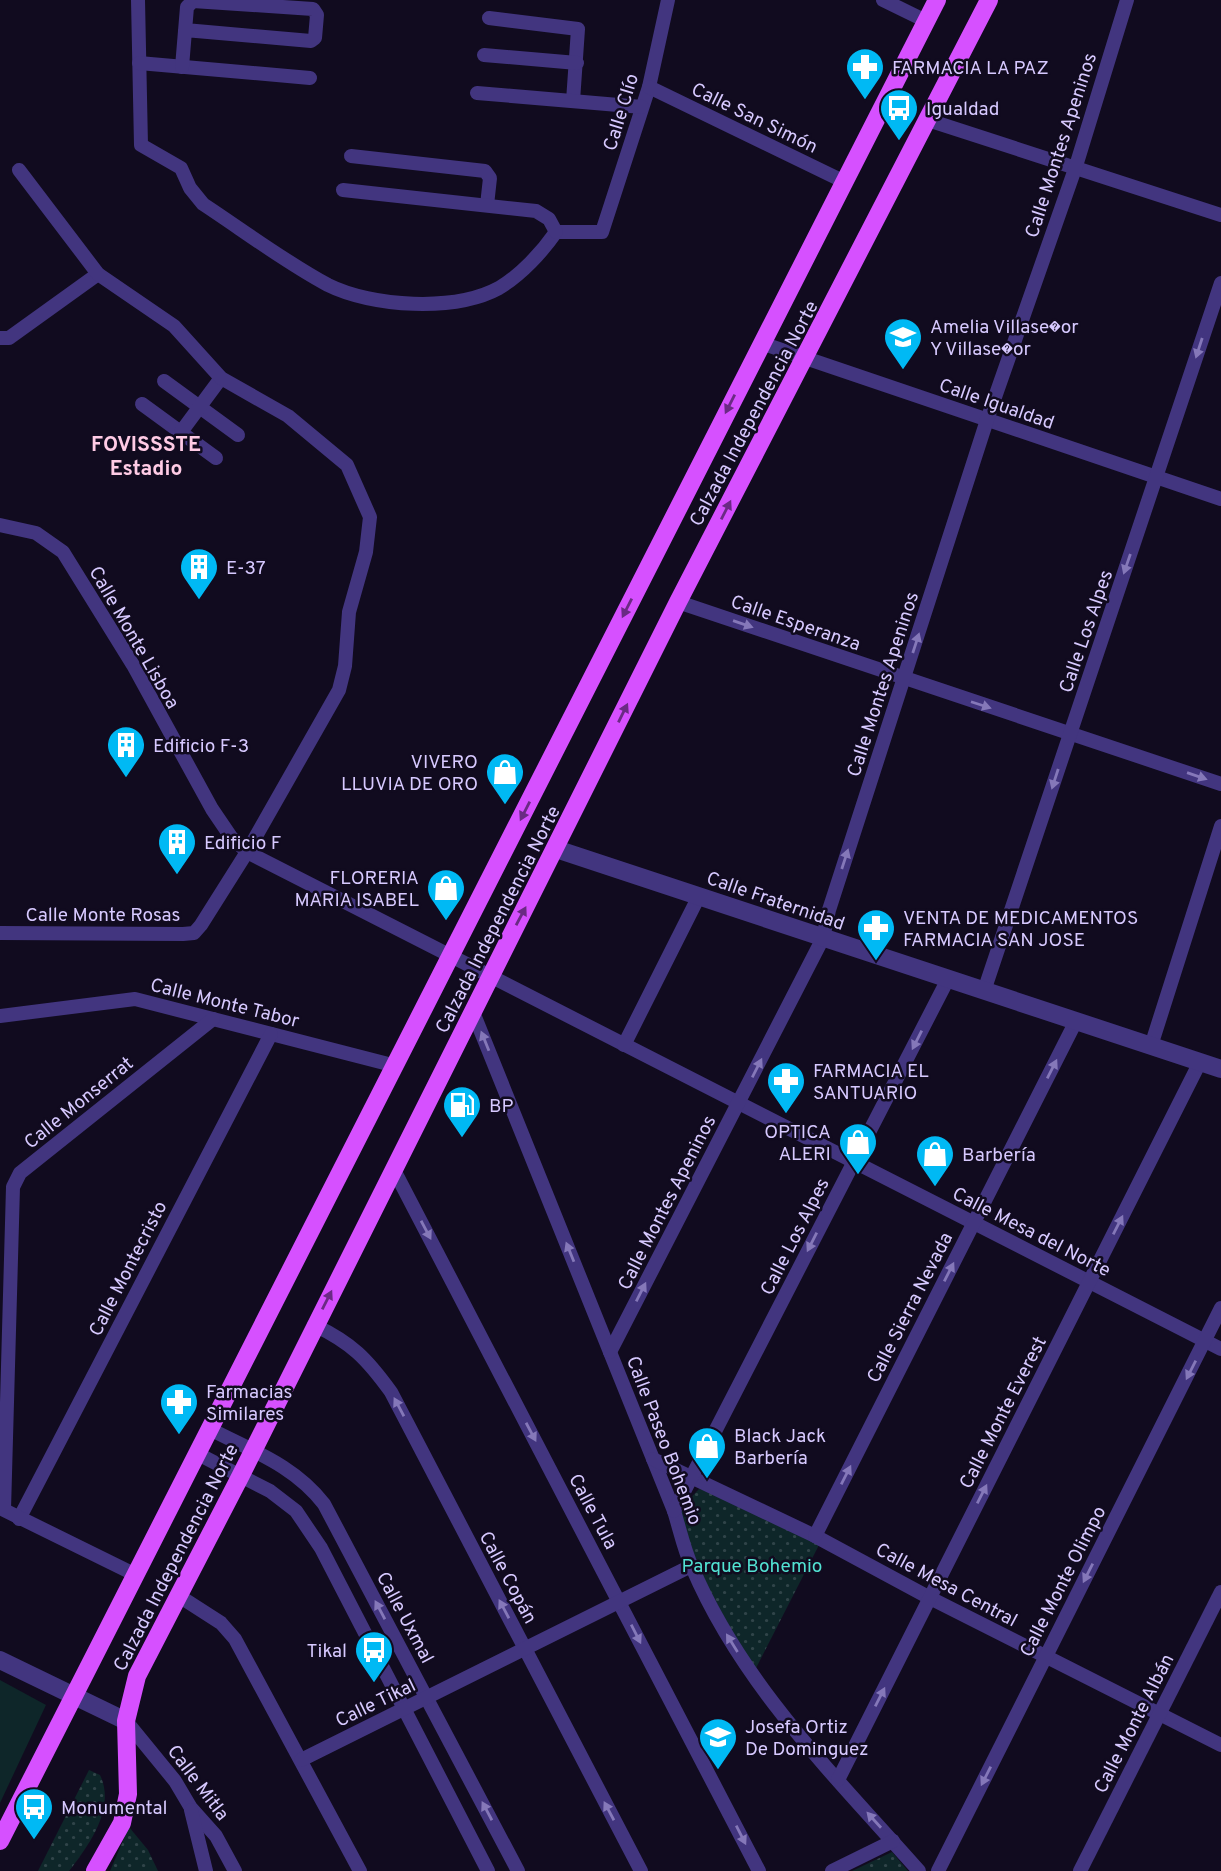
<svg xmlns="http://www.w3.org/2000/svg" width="1221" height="1871" viewBox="0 0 1221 1871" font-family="Overpass,sans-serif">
<defs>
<pattern id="grass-dots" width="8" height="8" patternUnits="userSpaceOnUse" patternTransform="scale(1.75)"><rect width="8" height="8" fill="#0e2629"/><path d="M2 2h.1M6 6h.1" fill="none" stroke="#304449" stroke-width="1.8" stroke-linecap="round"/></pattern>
</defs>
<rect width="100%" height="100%" fill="#110b1f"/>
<g fill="url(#grass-dots)">
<path d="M699 1489 720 1494 820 1543 754 1672 695 1563 680 1509Z"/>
<path d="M89 1770 100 1775C116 1808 89 1845 69 1871H38Z"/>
<path d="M129 1827 148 1850 158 1871H110Z"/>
<path d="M892 1852 908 1871H852Z"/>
</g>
<path fill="#0e2629" d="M0 1680 46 1705 0 1803Z"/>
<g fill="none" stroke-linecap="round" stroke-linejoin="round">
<g stroke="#42357f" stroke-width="14">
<path d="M138 0 141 145 181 168 190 188 203 204C244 231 285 262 328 285 372 307 455 312 499 288 521 275 542 252 556 232H602L649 87 668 0"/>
<path d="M883 0 926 21"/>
<path d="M489 18 578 29 573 101"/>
<path d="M484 55 577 63"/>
<path d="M139 63 310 78"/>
<path d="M182 67 187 7 193 1 313 9 317 15 315 38 311 41 185 30"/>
<path d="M649 87 845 182"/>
<path d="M477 93 642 107"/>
<path d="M928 120 1221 215"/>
<path d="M351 156 485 171 490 178 487 205"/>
<path d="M343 190 536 211 549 219 556 232"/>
<path d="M0 338H9L98 274"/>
<path d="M761 343 1221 499"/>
<path d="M164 381 238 435"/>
<path d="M142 404 216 458"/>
<path d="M181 432 221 378"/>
<path d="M0 525 36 533 63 552 133 665 212 809 231 837 247 852 1221 1349"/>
<path d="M678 602 1221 784"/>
<path d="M0 933 183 934 194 933 201 925 247 852 339 690 345 666 349 612 366 552 370 517 347 465 288 416 221 378 174 326 98 274 19 170"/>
<path d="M984 991 1221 283"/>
<path d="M473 1012 674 1511C680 1530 684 1550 692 1567 742 1685 835 1776 919 1871"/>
<path d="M0 1016 135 999 396 1066"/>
<path d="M624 1045 699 896"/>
<path d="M1151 1046 1221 826"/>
<path d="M394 1170 759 1871"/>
<path d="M314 1325C352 1343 367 1359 391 1392L641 1871"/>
<path d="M610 1352 823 938 829 910 987 420 1076 166 1127 0"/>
<path d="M210 1429C252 1451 294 1465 324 1504L518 1871"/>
<path d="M198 1454 270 1491 296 1511 321 1548 488 1871"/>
<path d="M653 1459 815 1536 930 1598 1221 1745"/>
<path d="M674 1511 948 979"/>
<path d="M19 1519 271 1034"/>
<path d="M815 1536 1076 1021"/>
<path d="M136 1575 4 1510 13 1187 20 1173 213 1019"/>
<path d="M179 1596 221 1623 235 1639 360 1871"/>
<path d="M126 1721 175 1781 191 1808 216 1836 235 1871"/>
<path d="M301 1760 691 1566"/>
<path d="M838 1780 1200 1062"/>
<path d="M191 1810 206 1871"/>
<path d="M832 1871 893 1841"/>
<path d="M938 1871 1221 1308"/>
<path d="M1080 1871 1221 1592"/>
</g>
<g stroke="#42357f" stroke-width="18">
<path d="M556 849 1221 1069"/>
<path d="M0 1660 126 1721"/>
</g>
<g stroke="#d650ff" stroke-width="18">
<path d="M0 1841 937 0"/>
<path d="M95 1871 122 1823 128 1794 126 1721 137 1676 240 1477 678 602 989 0"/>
</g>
</g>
<defs><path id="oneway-solid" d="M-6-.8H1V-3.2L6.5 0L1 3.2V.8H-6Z" transform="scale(1.75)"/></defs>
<g fill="#8578b9">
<use href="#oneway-solid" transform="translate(1199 348) rotate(108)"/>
<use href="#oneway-solid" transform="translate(1127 564) rotate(109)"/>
<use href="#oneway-solid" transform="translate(743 624) rotate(19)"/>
<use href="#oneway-solid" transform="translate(916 643) rotate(-72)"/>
<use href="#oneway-solid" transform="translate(981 705) rotate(18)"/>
<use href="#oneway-solid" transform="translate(1197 776) rotate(19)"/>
<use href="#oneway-solid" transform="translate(1055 779) rotate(108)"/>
<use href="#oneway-solid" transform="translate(845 859) rotate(-72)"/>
<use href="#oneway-solid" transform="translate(917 1040) rotate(117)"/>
<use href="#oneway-solid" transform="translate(485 1041) rotate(-112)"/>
<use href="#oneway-solid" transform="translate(757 1068) rotate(-63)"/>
<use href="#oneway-solid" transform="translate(1052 1069) rotate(-63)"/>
<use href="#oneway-solid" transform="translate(1118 1225) rotate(-63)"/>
<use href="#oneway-solid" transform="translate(426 1230) rotate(62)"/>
<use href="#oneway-solid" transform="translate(812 1242) rotate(117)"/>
<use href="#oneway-solid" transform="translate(570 1252) rotate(-112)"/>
<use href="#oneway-solid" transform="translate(949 1272) rotate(-63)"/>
<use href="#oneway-solid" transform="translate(641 1292) rotate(-63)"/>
<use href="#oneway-solid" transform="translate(1191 1370) rotate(117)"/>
<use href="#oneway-solid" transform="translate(399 1407) rotate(-118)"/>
<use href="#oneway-solid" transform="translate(531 1432) rotate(62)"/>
<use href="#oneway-solid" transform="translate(846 1475) rotate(-63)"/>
<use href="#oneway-solid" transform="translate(982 1494) rotate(-63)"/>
<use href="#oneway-solid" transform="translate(1088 1573) rotate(117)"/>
<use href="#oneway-solid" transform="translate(504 1609) rotate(-118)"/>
<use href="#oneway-solid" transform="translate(380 1610) rotate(-118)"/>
<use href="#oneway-solid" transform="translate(636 1634) rotate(63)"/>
<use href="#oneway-solid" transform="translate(732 1643) rotate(-122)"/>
<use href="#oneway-solid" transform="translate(880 1697) rotate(-63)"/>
<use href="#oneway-solid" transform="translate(986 1776) rotate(117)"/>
<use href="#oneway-solid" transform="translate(487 1811) rotate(-118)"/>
<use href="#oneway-solid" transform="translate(609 1811) rotate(-118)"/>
<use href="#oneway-solid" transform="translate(874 1820) rotate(-132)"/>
<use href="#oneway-solid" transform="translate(741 1835) rotate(63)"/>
</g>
<g fill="#6a2a84">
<use href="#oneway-solid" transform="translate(730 404) rotate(117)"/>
<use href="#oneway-solid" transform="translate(726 510) rotate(-63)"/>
<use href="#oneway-solid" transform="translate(627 608) rotate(117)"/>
<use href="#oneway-solid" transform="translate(623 713) rotate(-64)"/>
<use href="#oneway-solid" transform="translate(525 811) rotate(117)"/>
<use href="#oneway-solid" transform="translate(521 916) rotate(-62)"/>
<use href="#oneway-solid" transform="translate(327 1300) rotate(-63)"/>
</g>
<defs>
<symbol id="pharmacy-pin" viewBox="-11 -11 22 30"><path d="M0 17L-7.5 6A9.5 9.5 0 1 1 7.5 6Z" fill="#00b9f4" stroke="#110b1f"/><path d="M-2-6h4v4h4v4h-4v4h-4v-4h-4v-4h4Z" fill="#fff"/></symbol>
<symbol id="bus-pin" viewBox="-11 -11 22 30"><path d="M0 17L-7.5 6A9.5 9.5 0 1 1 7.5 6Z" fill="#00b9f4" stroke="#110b1f"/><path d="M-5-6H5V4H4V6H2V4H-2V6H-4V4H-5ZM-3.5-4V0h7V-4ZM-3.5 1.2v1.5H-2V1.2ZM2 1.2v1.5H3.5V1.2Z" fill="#fff"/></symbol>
<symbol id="school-pin" viewBox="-11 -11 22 30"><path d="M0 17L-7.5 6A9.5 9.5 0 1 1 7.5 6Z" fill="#00b9f4" stroke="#110b1f"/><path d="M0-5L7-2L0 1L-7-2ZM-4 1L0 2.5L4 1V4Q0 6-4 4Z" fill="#fff"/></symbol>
<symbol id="building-pin" viewBox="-11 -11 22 30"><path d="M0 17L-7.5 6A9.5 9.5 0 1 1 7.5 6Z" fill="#00b9f4" stroke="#110b1f"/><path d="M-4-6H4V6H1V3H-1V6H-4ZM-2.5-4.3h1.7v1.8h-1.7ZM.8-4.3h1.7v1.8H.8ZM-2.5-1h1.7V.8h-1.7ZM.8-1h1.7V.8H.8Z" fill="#fff"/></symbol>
<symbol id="shop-pin" viewBox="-11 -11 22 30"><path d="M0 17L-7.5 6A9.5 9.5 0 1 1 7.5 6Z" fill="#00b9f4" stroke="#110b1f"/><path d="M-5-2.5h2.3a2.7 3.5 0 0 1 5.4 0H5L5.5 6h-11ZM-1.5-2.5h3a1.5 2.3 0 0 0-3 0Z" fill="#fff"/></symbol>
<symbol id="fuel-pin" viewBox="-11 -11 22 30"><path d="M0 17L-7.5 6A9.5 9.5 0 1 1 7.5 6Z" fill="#00b9f4" stroke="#110b1f"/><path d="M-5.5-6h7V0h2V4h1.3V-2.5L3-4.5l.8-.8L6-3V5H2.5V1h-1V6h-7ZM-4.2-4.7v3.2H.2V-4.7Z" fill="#fff"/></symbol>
</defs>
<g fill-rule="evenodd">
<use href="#pharmacy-pin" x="843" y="45" width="44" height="60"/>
<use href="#bus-pin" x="877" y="86" width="44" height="60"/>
<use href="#school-pin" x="881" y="315" width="44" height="60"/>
<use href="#building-pin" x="177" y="545" width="44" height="60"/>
<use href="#building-pin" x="104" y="723" width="44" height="60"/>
<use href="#shop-pin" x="483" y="750" width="44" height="60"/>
<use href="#building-pin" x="155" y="820" width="44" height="60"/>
<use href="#shop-pin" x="424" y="866" width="44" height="60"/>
<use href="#pharmacy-pin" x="854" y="906" width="44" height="60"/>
<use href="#pharmacy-pin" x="764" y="1059" width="44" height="60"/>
<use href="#fuel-pin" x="440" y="1083" width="44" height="60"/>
<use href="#shop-pin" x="836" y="1120" width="44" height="60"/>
<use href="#shop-pin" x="913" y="1132" width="44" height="60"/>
<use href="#pharmacy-pin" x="157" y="1380" width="44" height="60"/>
<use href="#shop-pin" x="685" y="1424" width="44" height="60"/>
<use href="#bus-pin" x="352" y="1628" width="44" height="60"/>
<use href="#school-pin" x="696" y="1715" width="44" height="60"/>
<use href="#bus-pin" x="12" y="1785" width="44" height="60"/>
</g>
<g text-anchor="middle" stroke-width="5" stroke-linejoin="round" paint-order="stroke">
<g font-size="19" fill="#d7c9ff" stroke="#110b1f" text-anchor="start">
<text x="892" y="74">FARMACIA LA PAZ</text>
<text x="926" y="115">Igualdad</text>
<text x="930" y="333">Amelia Villase�or<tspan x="930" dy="22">Y Villase�or</tspan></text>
<text x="226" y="574">E-37</text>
<text x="153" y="752">Edificio F-3</text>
<text x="478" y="768" text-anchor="end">VIVERO<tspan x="478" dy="22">LLUVIA DE ORO</tspan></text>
<text x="204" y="849">Edificio F</text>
<text x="419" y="884" text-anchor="end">FLORERIA<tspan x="419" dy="22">MARIA ISABEL</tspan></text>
<text x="903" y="924">VENTA DE MEDICAMENTOS<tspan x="903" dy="22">FARMACIA SAN JOSE</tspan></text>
<text x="813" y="1077">FARMACIA EL<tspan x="813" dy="22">SANTUARIO</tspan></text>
<text x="489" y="1112">BP</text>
<text x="831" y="1138" text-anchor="end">OPTICA<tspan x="831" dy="22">ALERI</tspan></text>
<text x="962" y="1161">Barbería</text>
<text x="206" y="1398">Farmacias<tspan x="206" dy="22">Similares</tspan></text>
<text x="734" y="1442">Black Jack<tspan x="734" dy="22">Barbería</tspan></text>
<text x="347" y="1657" text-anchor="end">Tikal</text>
<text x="745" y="1733">Josefa Ortiz<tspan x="745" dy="22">De Dominguez</tspan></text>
<text x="61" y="1814">Monumental</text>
</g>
<g font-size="19" fill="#d7c9ff" stroke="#110b1f">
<text transform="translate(620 112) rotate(-73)" y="7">Calle Clío</text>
<text transform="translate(755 117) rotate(26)" y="7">Calle San Simón</text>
<text transform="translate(1060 145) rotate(-72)" y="7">Calle Montes Apeninos</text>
<text transform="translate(997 403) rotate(19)" y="7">Calle Igualdad</text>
<text transform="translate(753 413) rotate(-62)" y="7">Calzada Independencia Norte</text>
<text transform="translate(796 622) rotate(19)" y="7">Calle Esperanza</text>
<text transform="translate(1085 631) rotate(-71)" y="7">Calle Los Alpes</text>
<text transform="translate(135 637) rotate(60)" y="7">Calle Monte Lisboa</text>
<text transform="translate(882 684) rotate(-72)" y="7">Calle Montes Apeninos</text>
<text transform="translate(776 900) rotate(19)" y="7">Calle Fraternidad</text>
<text x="103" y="921">Calle Monte Rosas</text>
<text transform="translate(497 919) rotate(-63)" y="7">Calzada Independencia Norte</text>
<text transform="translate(225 1002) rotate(14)" y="7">Calle Monte Tabor</text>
<text transform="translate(78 1102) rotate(-39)" y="7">Calle Monserrat</text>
<text transform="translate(666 1202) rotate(-63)" y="7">Calle Montes Apeninos</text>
<text transform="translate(1032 1231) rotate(27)" y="7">Calle Mesa del Norte</text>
<text transform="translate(794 1236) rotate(-63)" y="7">Calle Los Alpes</text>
<text transform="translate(127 1268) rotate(-63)" y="7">Calle Montecristo</text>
<text transform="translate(909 1307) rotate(-63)" y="7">Calle Sierra Nevada</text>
<text transform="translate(1002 1412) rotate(-63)" y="7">Calle Monte Everest</text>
<text transform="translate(665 1440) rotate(69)" y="7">Calle Paseo Bohemio</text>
<text transform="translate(594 1511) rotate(62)" y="7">Calle Tula</text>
<text transform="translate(175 1557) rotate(-63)" y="7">Calzada Independencia Norte</text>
<text transform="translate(509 1577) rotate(62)" y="7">Calle Copán</text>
<text transform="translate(1062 1581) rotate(-63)" y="7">Calle Monte Olimpo</text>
<text transform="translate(947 1584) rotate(28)" y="7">Calle Mesa Central</text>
<text transform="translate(406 1617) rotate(62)" y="7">Calle Uxmal</text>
<text transform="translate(375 1702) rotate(-26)" y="7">Calle Tikal</text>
<text transform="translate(1133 1723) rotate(-63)" y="7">Calle Monte Albán</text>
<text transform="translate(199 1782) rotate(53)" y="7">Calle Mitla</text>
</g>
<g font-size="19" fill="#52e1d2" stroke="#110b1f">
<text x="752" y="1572">Parque Bohemio</text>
</g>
<g font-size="21" font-weight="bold" fill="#ffcbe5" stroke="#110b1f">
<text x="146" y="451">FOVISSSTE<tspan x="146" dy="24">Estadio</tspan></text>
</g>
</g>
</svg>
